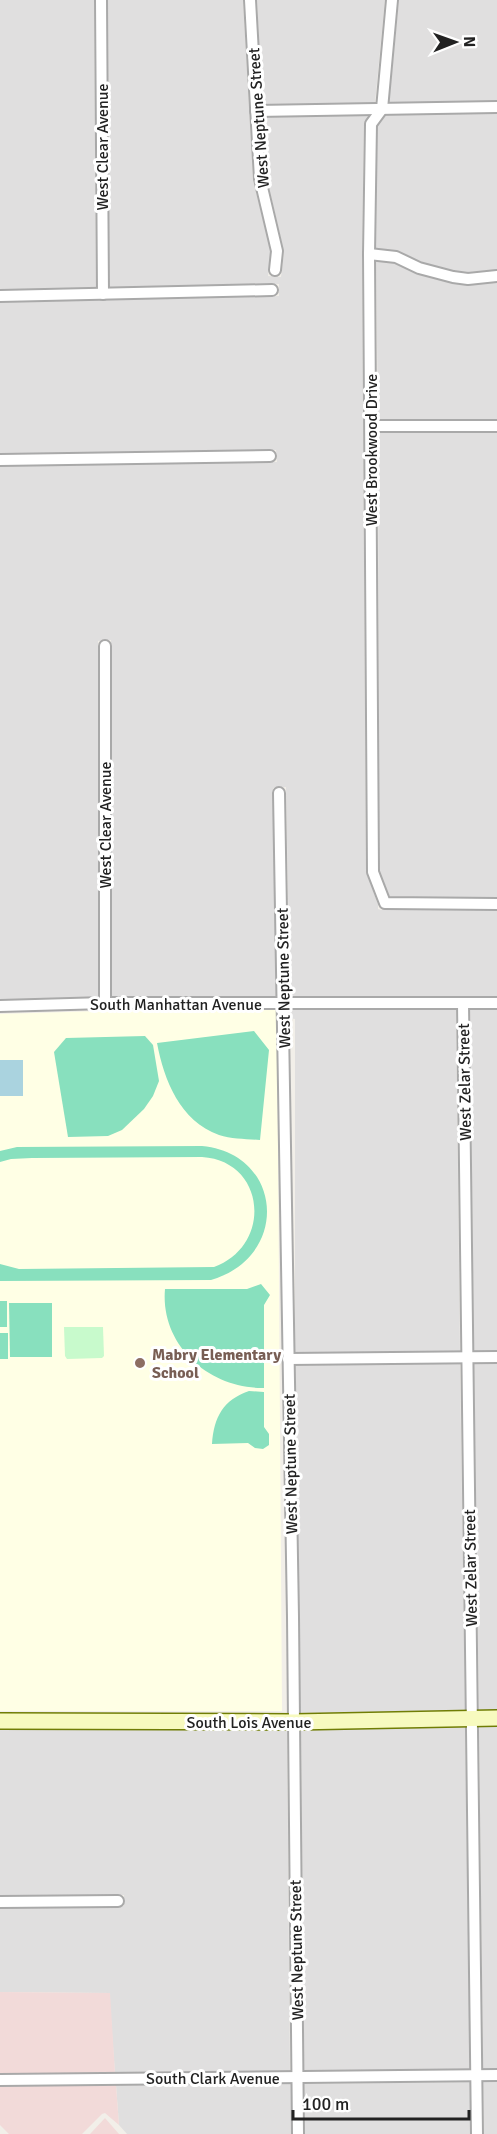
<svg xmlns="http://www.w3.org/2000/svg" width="497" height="2134" viewBox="0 0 497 2134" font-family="Signika,sans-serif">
<rect width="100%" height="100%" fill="#f2efe9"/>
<g fill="#e0dfdf">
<path d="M0 0H94L96 288 0 290Z"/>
<path d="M108 0H243L253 180 271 252 268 276 281 277 284 252 267 179 263 117 369 115 364 124 362 259 366 872 378 904V909L381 910 386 909 497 910V997H290L286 787 273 788 276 997H112L111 640 98 641V997L0 1000V466L277 462 276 450 0 454V302L279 296V284L109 288Z"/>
<path d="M257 0H385L375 103 262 105Z"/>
<path d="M399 0H497V101L389 103Z"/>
<path d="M497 113V270L469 272 454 271 422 263 398 251 376 249 377 126 385 115Z"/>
<path d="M376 261 394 263 417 274 451 282 469 285 497 282V420H378Z"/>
<path d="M378 432H497V898L390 897 379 871Z"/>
<path d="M290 1009H456L460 1351 295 1353V1019L290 1018Z"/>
<path d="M470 1009H497V1351H474Z"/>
<path d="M460 1363 465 1713 300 1715 295 1365Z"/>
<path d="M474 1363H497V1712L479 1713Z"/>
<path d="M465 1725 470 2070 304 2072 301 1728Z"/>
<path d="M479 1725H497V2069H483Z"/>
<path d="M0 1727 287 1728 290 2072 115 2073 109 1993 0 1992V1908L124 1906V1895L0 1896Z"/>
<path d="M483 2081H497V2134H484Z"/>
<path d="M470 2082V2134H305L304 2084Z"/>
<path d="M291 2084V2134H127L119 2125 116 2085Z"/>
</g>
<g fill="#f2dad9">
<path d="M0 1992 110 1993 115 2073 0 2074Z"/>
<path d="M116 2085 119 2125 105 2113 102 2114 82 2134H9L0 2125V2086Z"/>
<path d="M105 2118 119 2134H90Z"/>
</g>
<path fill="#ffffe5" d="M277 1006 282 1711H0V1014Z"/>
<path fill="#c8facc" d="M64 1327H103L104 1356 102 1358 67 1359 65 1356Z"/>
<g fill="#88e0be">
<path d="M254 1031 269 1050 260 1140C246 1139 232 1139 219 1135 180 1121 164 1080 157 1043Z"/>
<path d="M145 1036 153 1045 159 1081 153 1096 144 1109 122 1130 108 1136 68 1137 54 1052 66 1038Z"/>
<path d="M17 1147 202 1146C284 1154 290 1257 211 1280L0 1281V1264L19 1269 214 1267C273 1245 266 1161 202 1157L32 1158 11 1159 0 1162V1151Z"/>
<path d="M261 1284 270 1295 264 1305V1388C209 1389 160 1345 165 1289H247Z"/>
<rect x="0" y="1301" width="7" height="26"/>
<path d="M9 1303H52V1357H10Z"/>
<rect x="0" y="1333" width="8" height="26"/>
<path d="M249 1391 264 1392V1427L269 1434V1445L263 1449 255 1448 248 1443 212 1444C214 1417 223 1400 249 1391Z"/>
</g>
<rect fill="#aad3df" x="0" y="1060" width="23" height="36"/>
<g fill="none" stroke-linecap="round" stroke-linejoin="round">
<defs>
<g id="street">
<path d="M101 0 103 294"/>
<path d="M250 0 260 179 277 251 275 270"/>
<path d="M392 0 382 109 371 124 369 254 373 872 385 903 497 904"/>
<path d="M256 111 497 107"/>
<path d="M369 254 396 257 419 268 453 277 468 279 497 276"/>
<path d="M0 296 272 290"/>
<path d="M371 426H497"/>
<path d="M0 460 270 456"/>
<path d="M105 646V1003"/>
<path d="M279 793 293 1617 298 2134"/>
<path d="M463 1003 477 2134"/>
<path d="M0 1006 105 1003H497"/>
<path d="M288 1359 497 1357"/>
<path d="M0 1902 118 1901"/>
<path d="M0 2080 497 2075"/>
</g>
<path id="secondary" d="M0 1721 294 1722 497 1718"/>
</defs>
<use href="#street" stroke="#a9a9a9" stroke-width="14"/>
<use href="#secondary" stroke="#707d05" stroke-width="18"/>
<use href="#street" stroke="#fff" stroke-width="10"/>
<use href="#secondary" stroke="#f7fabf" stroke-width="15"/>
</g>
<circle fill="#8d6e63" stroke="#fff" stroke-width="2" cx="140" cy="1363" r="6"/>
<g text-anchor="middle" stroke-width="6" stroke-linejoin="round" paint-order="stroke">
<g font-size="16" fill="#222" stroke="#fff">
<text transform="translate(258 118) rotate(-94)" y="6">West Neptune Street</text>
<text transform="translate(102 147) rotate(-90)" y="6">West Clear Avenue</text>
<text transform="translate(371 450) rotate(-90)" y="6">West Brookwood Drive</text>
<text transform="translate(105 825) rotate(-90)" y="6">West Clear Avenue</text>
<text transform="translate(283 978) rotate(-91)" y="6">West Neptune Street</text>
<text x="176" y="1010">South Manhattan Avenue</text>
<text transform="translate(464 1082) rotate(-91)" y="6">West Zelar Street</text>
<text transform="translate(290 1464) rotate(-91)" y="6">West Neptune Street</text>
<text transform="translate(470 1568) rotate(-91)" y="6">West Zelar Street</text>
<text x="249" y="1728">South Lois Avenue</text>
<text transform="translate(296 1950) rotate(-91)" y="6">West Neptune Street</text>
<text x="213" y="2084">South Clark Avenue</text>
</g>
<g font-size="16" font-weight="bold" fill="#785e54" stroke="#fff" text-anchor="start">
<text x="152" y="1360">Mabry Elementary<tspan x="152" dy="18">School</tspan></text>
</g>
</g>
<g transform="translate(455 42) rotate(89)" stroke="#ffffff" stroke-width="4.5" paint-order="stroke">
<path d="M0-4.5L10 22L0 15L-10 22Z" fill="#222222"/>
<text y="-9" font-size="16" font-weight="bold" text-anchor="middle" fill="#222222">N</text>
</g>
<path d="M293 2110v9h176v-9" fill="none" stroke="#222222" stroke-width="3"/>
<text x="302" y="2110" font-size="18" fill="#222222" stroke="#ffffff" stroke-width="4.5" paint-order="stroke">100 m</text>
</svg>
